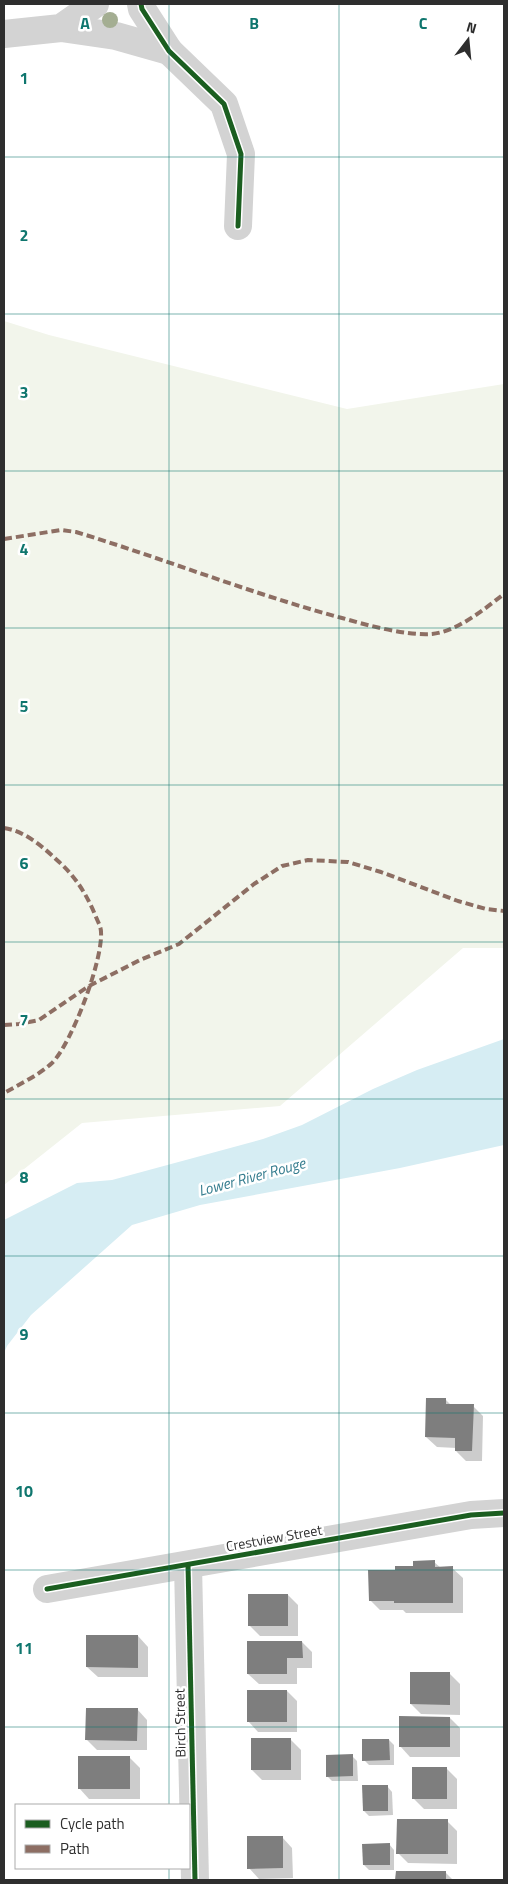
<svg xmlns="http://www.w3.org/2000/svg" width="508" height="1884" viewBox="0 0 508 1884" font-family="'Titillium Web',sans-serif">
<rect width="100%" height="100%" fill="#fff"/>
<path fill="#f2f5eb" d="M4 321 49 335 347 409 504 384V948H463L280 1106 82 1123 4 1185Z"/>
<path fill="#d6edf3" d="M504 1039V1145L400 1168 200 1205 132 1225 31 1315 7 1346 4 1353V1220L77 1183 112 1180 263 1139 302 1125 373 1089 417 1070Z"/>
<g fill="#0003">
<path d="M446 1400 451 1405 473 1406 483 1416 482 1461H466L456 1451V1448L437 1447 426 1437Z"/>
<path d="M434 1562 441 1568H452L463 1578V1613H406L403 1610H380L370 1600 415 1567Z"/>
<path d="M288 1595 298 1605V1636H260L249 1625Z"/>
<path d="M138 1636 148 1647V1677H98L87 1667Z"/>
<path d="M302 1642 312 1652V1668H297V1684H259L248 1674Z"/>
<path d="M450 1674 460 1684V1715L421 1714 411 1704Z"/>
<path d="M287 1691 297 1701V1732H258L248 1721Z"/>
<path d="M137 1709 147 1720V1750H97L87 1740Z"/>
<path d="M450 1718 460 1728V1757H410L400 1746Z"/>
<path d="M290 1739 301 1750V1780H262L252 1770Z"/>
<path d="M389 1740 394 1745V1765H369L364 1760Z"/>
<path d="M352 1756 357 1761 358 1781H332L327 1776Z"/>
<path d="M130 1758 140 1768V1799H89L79 1788Z"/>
<path d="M447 1769 457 1779V1809H424L414 1799Z"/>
<path d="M387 1786 392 1792 393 1815 369 1816 364 1811Z"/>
<path d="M447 1821 457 1831V1864L408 1863 398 1853Z"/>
<path d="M282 1837 292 1848 293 1878 259 1879 249 1868Z"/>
<path d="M389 1844 394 1850V1870H369L364 1865Z"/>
<path d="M397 1872 446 1873 453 1880H397Z"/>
</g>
<g fill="#7e7e7e">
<path d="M426 1398H446V1404H474L472 1451H455V1438L425 1437Z"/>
<path d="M435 1560V1567L453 1566V1603H394V1601H369L368 1570H395V1566H413V1561Z"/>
<rect x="248" y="1594" width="40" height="32"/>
<path d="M86 1635H138V1668L86 1667Z"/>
<path d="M247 1641H302L303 1658H287V1674H247Z"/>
<path d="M410 1672H450V1705L410 1704Z"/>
<rect x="247" y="1690" width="40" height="32"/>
<path d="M86 1708H138L137 1741 85 1740Z"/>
<path d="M399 1716 450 1717V1747H399Z"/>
<rect x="251" y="1738" width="40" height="32"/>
<path d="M362 1739H389L390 1760 362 1761Z"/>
<path d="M353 1754V1776L326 1777V1755Z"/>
<rect x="78" y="1756" width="52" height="33"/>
<rect x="412" y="1767" width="35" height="32"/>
<path d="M362 1785H388V1811H363Z"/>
<path d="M397 1819H448V1854H396Z"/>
<path d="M247 1836H283V1868L247 1869Z"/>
<path d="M390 1843V1865H363L362 1844Z"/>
<path d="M396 1871H446V1880H395Z"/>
</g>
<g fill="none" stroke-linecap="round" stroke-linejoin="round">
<g stroke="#d3d3d3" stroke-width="28">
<path d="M141 4 142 9 169 51 224 104 241 154 238 226"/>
<path d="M61 28 116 36 169 51"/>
<path d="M4 34 61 28 95 4"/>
<path d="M188 1565 195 1880"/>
<path d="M47 1589 471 1515 504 1513"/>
</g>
<g stroke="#8d6e63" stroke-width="4" stroke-dasharray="8 4" stroke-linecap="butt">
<path d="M4 539 61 530 76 532C165 559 252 594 342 618 366 625 407 636 432 634 458 631 483 610 504 594"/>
<path d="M4 828C25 831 43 847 58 861 76 877 87 895 96 917 98 922 101 927 101 932 103 960 72 1043 52 1063 39 1075 20 1084 4 1093"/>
<path d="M4 1025 19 1024 39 1020 89 986 140 960 179 944 254 884 282 866 308 860 348 862 381 872 458 901 486 909 504 911"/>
</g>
<defs>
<g id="cycleway">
<path d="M141 4 142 9 169 51 224 104 241 154 238 226"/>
<path d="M188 1565 195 1880"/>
<path d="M47 1589 471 1515 504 1513"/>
</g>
</defs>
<use href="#cycleway" stroke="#fff" stroke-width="8"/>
<use href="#cycleway" stroke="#1b5e20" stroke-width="5"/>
</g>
<circle fill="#a4ae92" cx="110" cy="20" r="8"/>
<path fill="none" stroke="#0f766e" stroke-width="1" stroke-opacity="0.55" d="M169 4V1805M339 4V1880M4 157H504M4 314H504M4 471H504M4 628H504M4 785H504M4 942H504M4 1099H504M4 1256H504M4 1413H504M4 1570H504M4 1727H504M169 1868V1880"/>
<g text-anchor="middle" stroke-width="5" stroke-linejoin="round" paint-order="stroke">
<g font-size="14" fill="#2e2e2e" stroke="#fff">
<text transform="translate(274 1538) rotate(-10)" y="5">Crestview Street</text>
<text transform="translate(180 1723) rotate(-91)" y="5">Birch Street</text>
</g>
<g font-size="15" font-style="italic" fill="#347c8e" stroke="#fff">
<text transform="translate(252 1177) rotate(-15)" y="5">Lower River Rouge</text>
</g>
</g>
<g font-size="16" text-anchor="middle" font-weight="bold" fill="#0f766e" stroke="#fff" stroke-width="5" stroke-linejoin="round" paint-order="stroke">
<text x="85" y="29">A</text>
<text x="254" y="29">B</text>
<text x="423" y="29">C</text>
<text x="24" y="84">1</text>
<text x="24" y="241">2</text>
<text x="24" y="398">3</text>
<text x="24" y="555">4</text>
<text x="24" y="712">5</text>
<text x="24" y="869">6</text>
<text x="24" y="1026">7</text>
<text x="24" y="1183">8</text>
<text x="24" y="1340">9</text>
<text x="24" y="1497">10</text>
<text x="24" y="1654">11</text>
</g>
<rect width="508" height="1884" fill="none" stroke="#2e2e2e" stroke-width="10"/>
<rect x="15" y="1804" width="175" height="65" fill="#ffffff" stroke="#ababab"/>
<rect x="25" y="1820" width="25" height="8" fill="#1b5e20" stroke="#ababab"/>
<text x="60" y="1829" font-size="15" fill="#2e2e2e">Cycle path</text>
<rect x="25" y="1845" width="25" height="8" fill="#8d6e63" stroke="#ababab"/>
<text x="60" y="1854" font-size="15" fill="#2e2e2e">Path</text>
<g transform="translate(468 40) rotate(16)" stroke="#ffffff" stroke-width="4" paint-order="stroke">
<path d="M0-4L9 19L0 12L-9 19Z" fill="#2e2e2e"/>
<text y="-8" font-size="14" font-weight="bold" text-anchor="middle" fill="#2e2e2e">N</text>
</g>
</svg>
